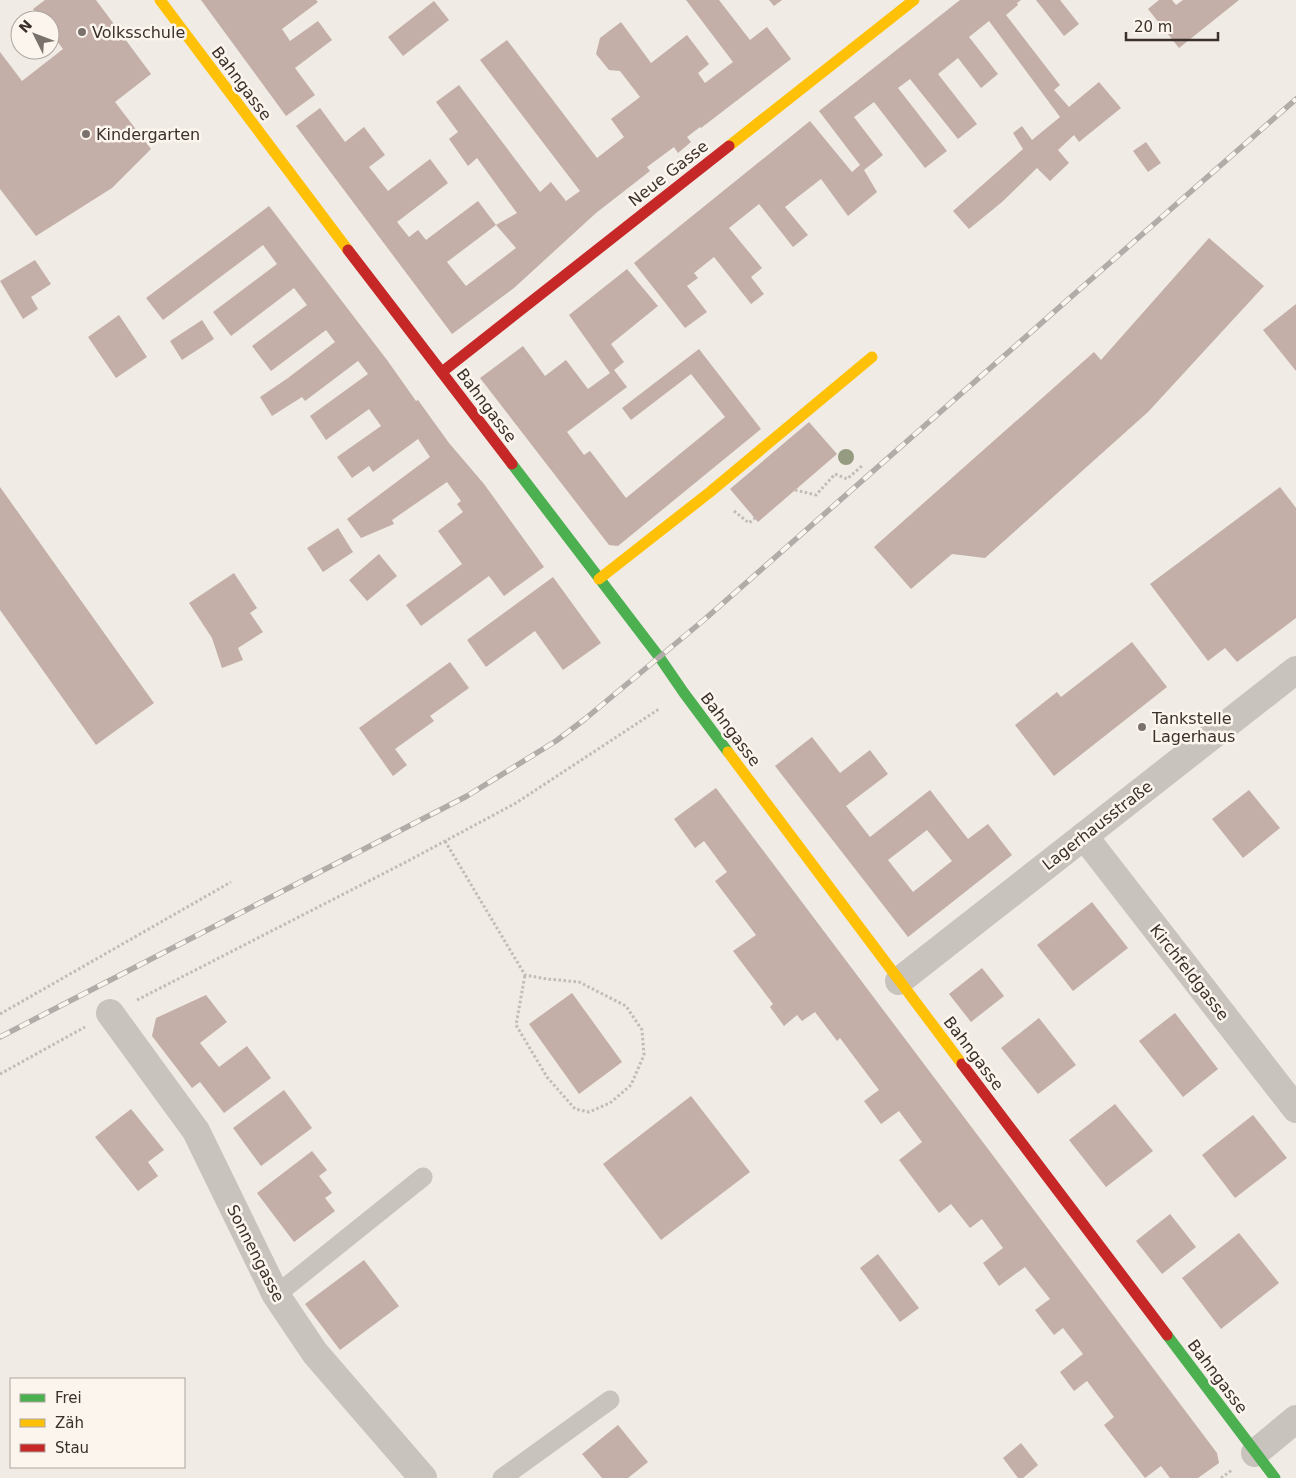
<svg xmlns="http://www.w3.org/2000/svg" width="1296" height="1478" viewBox="0 0 1296 1478" font-family="'DejaVu Sans',sans-serif">
<rect width="100%" height="100%" fill="#f0ebe5"/>
<g fill="#c3afa7" fill-rule="evenodd">
<path d="M45 0H96L151 74 115 102 151 149 112 188 36 236 0 189V52L22 81 63 49 50 32V20H41L33 9Z"/>
<path d="M201 0H316L318 2 282 29 290 41 318 21 332 40 295 68 315 95 286 116Z"/>
<path d="M686 0H719L750 40 767 27 791 59 701 128 700 127 687 137 691 142 678 153 674 147 647 167 650 171 596 213 514 288 452 334 296 126 320 108 345 142 364 127 385 155 369 167 388 191 430 159 448 183 397 222 409 237 418 230 426 240 478 201 496 225 517 213 477 158 468 166 449 139 458 132 436 102 459 85 540 192 551 182 566 201 580 191 480 60 507 40 597 158 624 137 611 119 640 97 620 71 609 70 596 54 600 38 621 22 651 63 687 35 709 64 698 73 705 83 733 62ZM496 225 516 248 466 286 447 262Z"/>
<path d="M769 0H782L774 6Z"/>
<path d="M960 0H1021L1017 3 1018 5 1006 15 1060 85 1054 90 1069 107 1099 82 1121 108 1079 142 1074 135 1058 150 1069 163 1050 181 1037 168 1002 202 969 229 953 211 1023 149 1013 133 1022 126 1032 140 1060 117 989 21 969 37 998 74 981 88 958 58 938 74 977 124 958 139 910 79 898 88 947 151 925 168 874 102 854 117 883 155 864 170 877 192 848 216 821 179 785 207 808 235 793 247 759 204 729 228 762 268 751 277 764 294 751 304 714 257 694 273 698 278 687 286 707 312 685 328 634 263 810 121 852 172 860 165 819 111Z"/>
<path d="M1036 0H1060L1079 24 1064 36Z"/>
<path d="M1159 0H1172L1176 5 1183 0H1239L1179 48 1148 9Z"/>
<path d="M434 1 449 20 403 56 388 37Z"/>
<path d="M1146 142 1161 163 1148 172 1133 151Z"/>
<path d="M269 206 387 360 416 401 418 400 449 443 484 484 544 567 504 596 489 576 421 626 406 605 462 564 438 531 463 512 457 504 461 501 447 482 392 520 394 524 361 538 347 519 430 457 418 439 373 472 369 466 352 478 337 457 381 426 369 409 326 440 310 416 368 374 358 361 305 401 302 397 272 416 260 397 288 378 335 342 326 330 271 371 252 346 307 305 294 288 231 336 213 312 277 264 263 245 163 320 146 298Z"/>
<path d="M1209 238 1264 286 1148 412 985 558 952 554 911 589 874 547 1094 352 1101 360Z"/>
<path d="M35 260 51 284 31 297 38 309 23 319 0 281Z"/>
<path d="M627 269 658 306 611 344 624 362 614 370 627 387 567 432 584 455 590 451 626 498 725 417 691 374 631 420 622 408 699 349 761 429 618 546 609 545 480 378 523 346 545 376 566 360 588 389 610 373 569 315Z"/>
<path d="M1296 304V371L1263 330Z"/>
<path d="M119 315 147 357 116 378 88 337Z"/>
<path d="M202 320 214 339 182 360 170 341Z"/>
<path d="M809 422 837 454 758 522 730 489Z"/>
<path d="M0 487 154 703 96 745 0 610Z"/>
<path d="M1280 487 1296 508V618L1237 662 1225 648 1208 661 1150 584Z"/>
<path d="M338 528 353 552 323 572 307 548Z"/>
<path d="M379 554 397 576 367 601 349 580Z"/>
<path d="M234 573 257 608 250 613 263 632 238 648 243 660 222 668 212 638 189 603Z"/>
<path d="M553 577 601 643 563 670 535 631 486 667 467 640Z"/>
<path d="M1132 642 1167 687 1054 776 1015 725 1057 692 1061 697Z"/>
<path d="M450 662 469 688 430 716 434 721 395 749 407 765 393 776 359 728Z"/>
<path d="M812 737 840 773 870 750 888 774 846 806 870 837 930 790 968 839 988 824 1012 855 908 937 775 766ZM927 830 952 861 913 892 888 860Z"/>
<path d="M716 788 1217 1453 1219 1463 1198 1478H1170L1161 1466 1145 1478 1104 1425 1114 1417 1087 1381 1074 1391 1060 1372 1083 1354 1063 1328 1054 1335 1035 1310 1050 1299 1025 1267 999 1286 983 1263 1003 1248 982 1219 970 1228 951 1204 939 1213 899 1160 922 1142 899 1111 881 1124 864 1101 879 1090 840 1038 837 1041 815 1012 802 1021 797 1015 784 1026 770 1007 773 1004 733 951 756 935 715 881 727 872 704 841 695 848 674 819Z"/>
<path d="M1249 790 1280 828 1243 858 1212 819Z"/>
<path d="M1092 902 1128 948 1073 991 1037 945Z"/>
<path d="M982 968 1004 996 971 1022 949 994Z"/>
<path d="M572 993 622 1062 579 1094 529 1024Z"/>
<path d="M206 995 227 1022 200 1043 219 1067 247 1046 271 1078 224 1113 200 1082 192 1088 152 1036 156 1018Z"/>
<path d="M1175 1013 1218 1069 1183 1097 1139 1041Z"/>
<path d="M1039 1018 1076 1065 1038 1094 1001 1048Z"/>
<path d="M284 1090 312 1128 261 1166 233 1128Z"/>
<path d="M691 1096 750 1172 661 1240 603 1164Z"/>
<path d="M1115 1104 1153 1151 1106 1187 1069 1140Z"/>
<path d="M131 1109 164 1150 148 1162 158 1176 138 1191 95 1137Z"/>
<path d="M1253 1115 1287 1158 1235 1198 1202 1155Z"/>
<path d="M312 1151 327 1170 319 1176 332 1193 325 1198 335 1211 294 1242 257 1193Z"/>
<path d="M1170 1214 1196 1247 1162 1274 1136 1241Z"/>
<path d="M1239 1233 1279 1283 1221 1329 1182 1278Z"/>
<path d="M878 1254 919 1308 900 1322 860 1268Z"/>
<path d="M364 1260 399 1306 340 1350 305 1304Z"/>
<path d="M618 1425 648 1462 628 1478H602L582 1454Z"/>
<path d="M1021 1443 1038 1465 1023 1478H1018L1003 1458Z"/>
</g>
<g fill="none" stroke-linecap="round" stroke-linejoin="round">
<g stroke="#c2bbb6" stroke-width="3" stroke-dasharray="2.5 2.5" stroke-linecap="butt">
<path d="M795 490 816 495 835 474 847 479 863 465"/>
<path d="M734 511 749 523 755 518"/>
<path d="M445 841 525 975 547 979 579 982 626 1006 642 1030 644 1055 631 1085 610 1103 589 1112 575 1109 547 1077 516 1025 525 975"/>
<path d="M137 1000 406 862 516 803 659 709"/>
<path d="M0 1014 231 882"/>
<path d="M0 1074 85 1027"/>
<path d="M1221 1478 1232 1470"/>
</g>
<g stroke="#c9c3be" stroke-width="19">
<path d="M276 1295 423 1177"/>
<path d="M502 1478 610 1400"/>
</g>
<g stroke="#c9c3be" stroke-width="28">
<path d="M1084 836 1296 1109"/>
<path d="M899 981 1296 670"/>
<path d="M110 1013 196 1131 276 1295 315 1353 423 1478"/>
<path d="M1255 1453 1296 1419"/>
</g>
<g stroke="#4caf50" stroke-width="11">
<path d="M512 464 660 658 684 693 728 752"/>
<path d="M1167 1335 1275 1478"/>
</g>
<g stroke="#ffc107" stroke-width="11">
<path d="M160 0 348 250"/>
<path d="M729 146 914 0"/>
<path d="M599 579 710 492 872 357"/>
<path d="M728 752 962 1064"/>
</g>
<g stroke="#c62828" stroke-width="11">
<path d="M348 250 512 464"/>
<path d="M442 372 729 146"/>
<path d="M962 1064 1167 1335"/>
</g>
<defs>
<path id="rail" d="M0 1037 467 796 556 741 585 719 705 619 1296 99"/>
</defs>
<use href="#rail" stroke="#b1aca8" stroke-width="5.5"/>
<use href="#rail" stroke="#fbf5ee" stroke-width="4" stroke-dasharray="11" stroke-linecap="butt"/>
</g>
<circle fill="#959b80" cx="846" cy="457" r="8"/>
<g fill="#7a716c" stroke="#fbf5ee" stroke-width="2">
<circle cx="82" cy="32" r="5"/>
<circle cx="86" cy="134" r="5"/>
<circle cx="1142" cy="727" r="5"/>
</g>
<g text-anchor="middle" stroke-width="5" stroke-linejoin="round" paint-order="stroke">
<g font-size="16" fill="#3b302b" stroke="#fbf5ee" text-anchor="start">
<text x="92" y="38">Volksschule</text>
<text x="96" y="140">Kindergarten</text>
<text x="1152" y="724">Tankstelle<tspan x="1152" dy="18">Lagerhaus</tspan></text>
</g>
<g font-size="16" fill="#3b302b" stroke="#fbf5ee">
<text transform="translate(242 83) rotate(53)" y="6">Bahngasse</text>
<text transform="translate(668 173) rotate(-38)" y="6">Neue Gasse</text>
<text transform="translate(487 405) rotate(53)" y="6">Bahngasse</text>
<text transform="translate(731 729) rotate(53)" y="6">Bahngasse</text>
<text transform="translate(1097 825) rotate(-38)" y="6">Lagerhausstraße</text>
<text transform="translate(1190 972) rotate(52)" y="6">Kirchfeldgasse</text>
<text transform="translate(974 1053) rotate(53)" y="6">Bahngasse</text>
<text transform="translate(256 1253) rotate(63)" y="6">Sonnengasse</text>
<text transform="translate(1218 1376) rotate(53)" y="6">Bahngasse</text>
</g>
</g>
<rect x="10" y="1378" width="175" height="90" fill="#fbf5ee" stroke="#aea6a0"/>
<rect x="20" y="1394" width="25" height="8" fill="#4caf50" stroke="#aea6a0"/>
<text x="55" y="1403" font-size="15" fill="#3b302b">Frei</text>
<rect x="20" y="1419" width="25" height="8" fill="#ffc107" stroke="#aea6a0"/>
<text x="55" y="1428" font-size="15" fill="#3b302b">Zäh</text>
<rect x="20" y="1444" width="25" height="8" fill="#c62828" stroke="#aea6a0"/>
<text x="55" y="1453" font-size="15" fill="#3b302b">Stau</text>
<g transform="translate(35 35) rotate(312)"><circle r="24" fill="#fbf5ee" stroke="#aea6a0"/>
<path d="M0-4L9 19L0 12L-9 19Z" fill="#7a716c"/>
<text y="-8" font-size="14" font-weight="bold" text-anchor="middle" fill="#3b302b">N</text>
</g>
<path d="M1126 32v8h92v-8" fill="none" stroke="#3b302b" stroke-width="2.5"/>
<text x="1134" y="32" font-size="15" fill="#3b302b" stroke="#fbf5ee" stroke-width="4" paint-order="stroke">20 m</text>
</svg>
